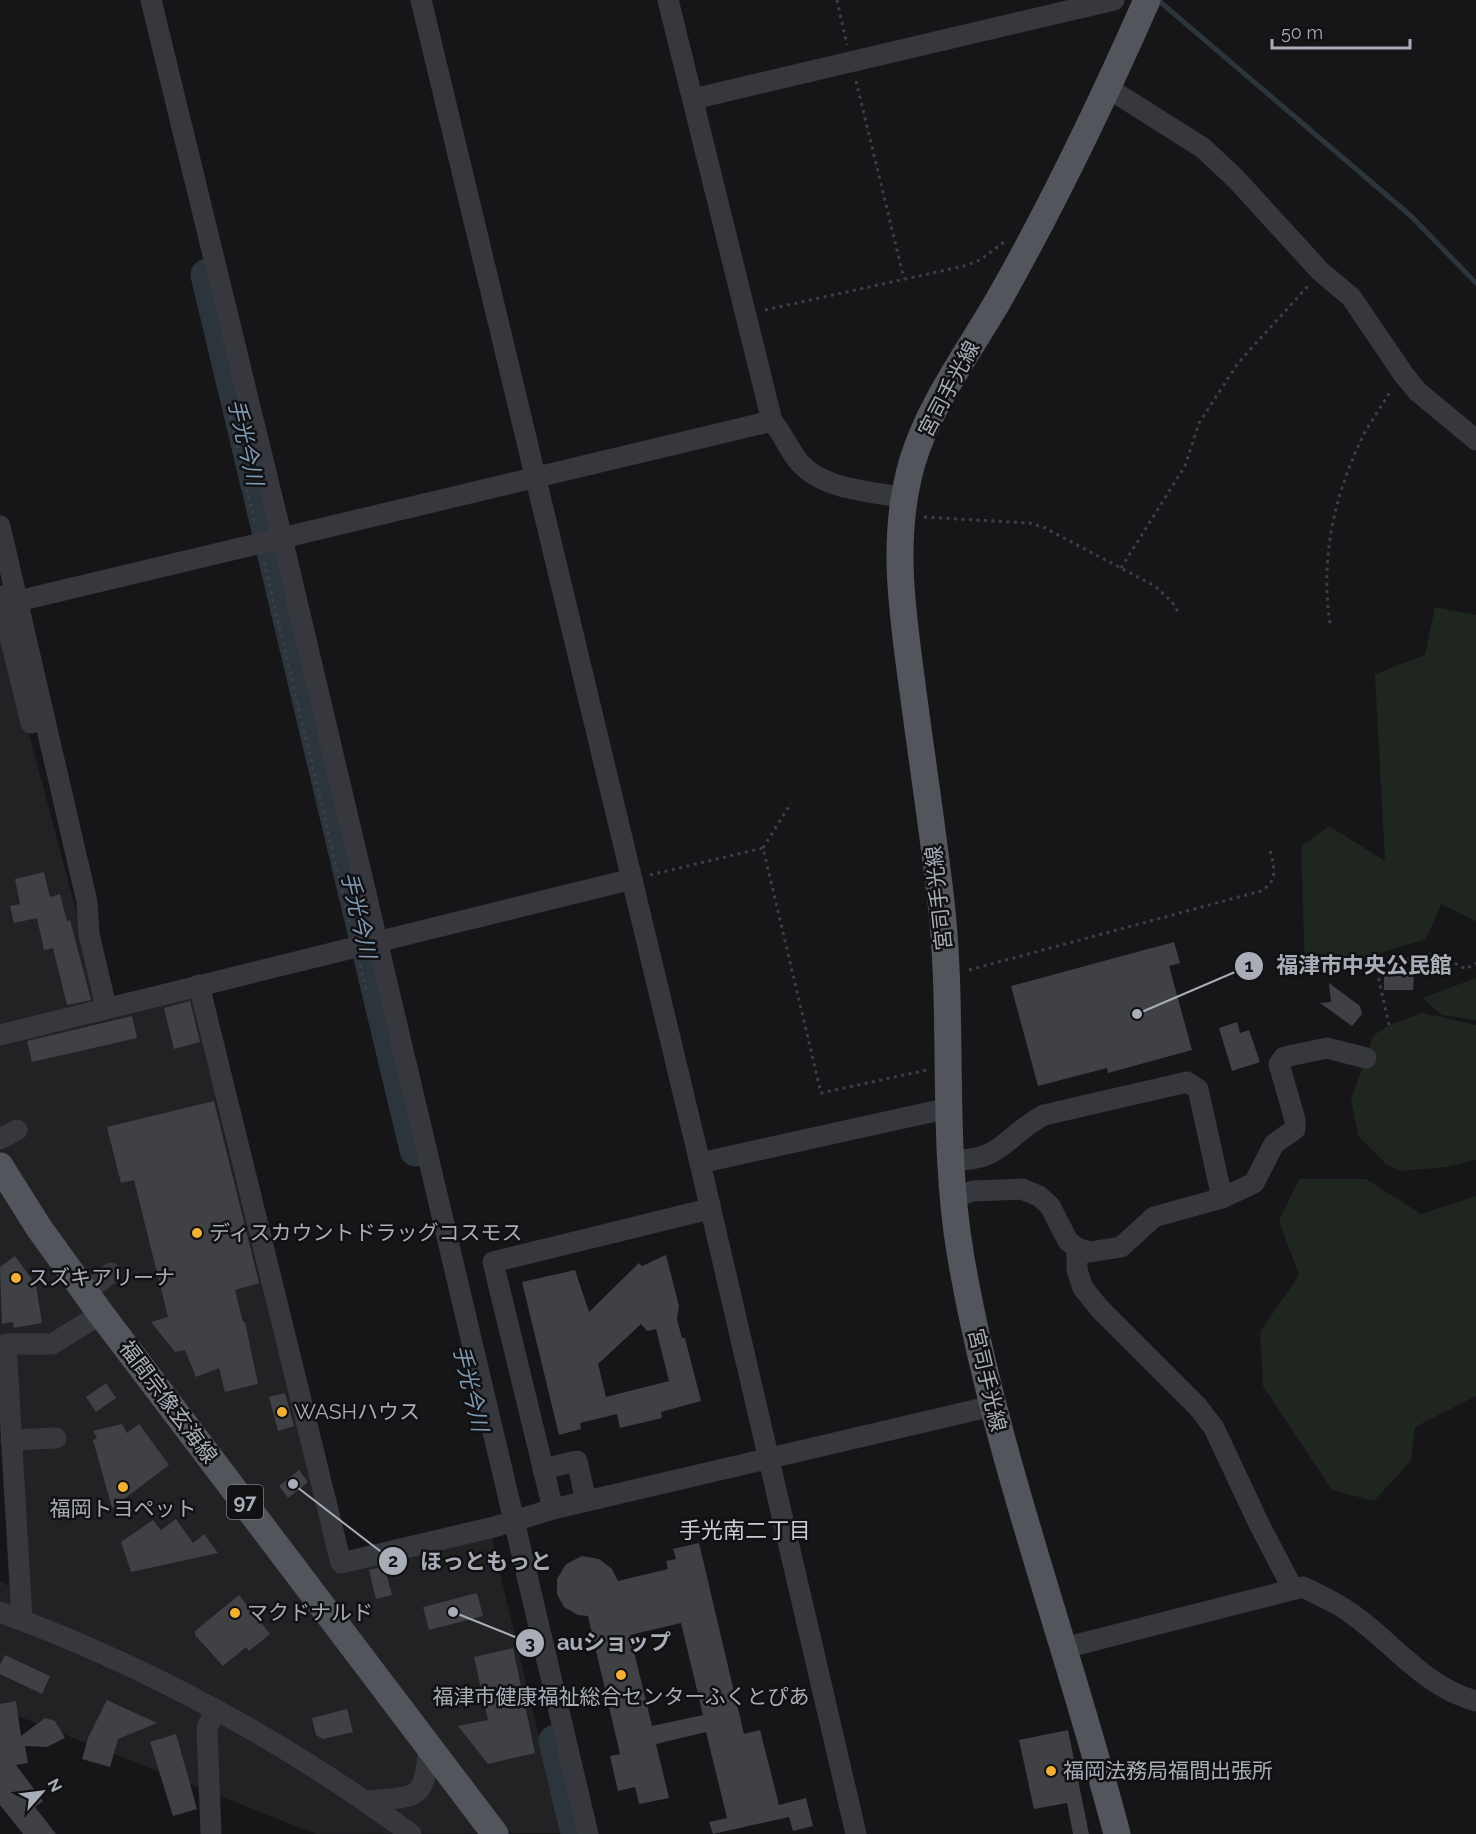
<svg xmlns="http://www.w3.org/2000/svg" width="1476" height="1834" viewBox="0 0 1476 1834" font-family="Raleway,'Noto Sans JP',sans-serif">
<rect width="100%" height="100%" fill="#161618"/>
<path fill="#222225" d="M0 608 29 733 104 1016 193 993 336 1569 491 1535 562 1833 316 1834 0 1709V1581L30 1599 0 1334Z"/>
<g fill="#1e261f">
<path d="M1435 607 1476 615V921L1441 904 1426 939 1368 957 1356 968 1305 966 1301 846 1329 826 1385 861 1375 674 1425 655Z"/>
<path d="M1476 978V1020L1442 1015 1422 998Z"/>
<path d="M1422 1013 1476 1025V1160L1446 1167 1401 1171 1387 1165 1358 1136 1351 1100 1373 1036 1389 1025Z"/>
<path d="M1299 1179H1366L1421 1214 1476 1196V1396L1415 1427 1411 1461 1374 1501 1332 1490 1263 1386 1260 1332 1299 1275 1279 1221Z"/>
</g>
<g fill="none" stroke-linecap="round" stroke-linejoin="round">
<path stroke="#2c353c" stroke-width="5" d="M1158 0 1411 216 1476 283"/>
<g stroke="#2c353c" stroke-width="33">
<path d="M207 275 416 1150"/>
<path d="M555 1741 576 1829"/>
</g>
</g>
<g fill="#404145" fill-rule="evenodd">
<path d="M44 872 50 897 60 894 67 921 70 920 91 1000 67 1005 53 948 44 950 37 918 14 923 10 906 20 904 15 879Z"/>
<path d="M1174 942 1180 963 1169 966 1192 1050 1108 1073 1107 1068 1038 1086 1011 986Z"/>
<path d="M1384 975H1414L1413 990H1384Z"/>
<path d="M1329 983 1360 1006 1362 1014 1352 1026 1320 1003 1331 1002Z"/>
<path d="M190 1001 200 1042 174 1049 164 1008Z"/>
<path d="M132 1016 137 1038 32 1062 27 1041Z"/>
<path d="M1237 1022 1240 1033 1249 1030 1260 1062 1232 1071 1219 1028Z"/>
<path d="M214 1101 259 1283 235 1290 243 1322H245L258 1384 225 1392 219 1368 196 1377 185 1350 175 1352 151 1322 168 1317 134 1180 121 1183 107 1127Z"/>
<path d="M666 1255 679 1306 677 1319 682 1338H685L701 1401 661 1412 662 1418 620 1428 617 1414 580 1423 581 1429 559 1435 522 1282 575 1270 589 1312 639 1263 642 1266ZM641 1324 647 1331 656 1329 669 1381 606 1397 598 1364Z"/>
<path d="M15 1256 36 1285 42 1323 14 1328 13 1322 2 1324 0 1267Z"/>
<path d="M106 1383 116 1398 96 1412 86 1397Z"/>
<path d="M285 1393 294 1426 278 1431 269 1397Z"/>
<path d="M122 1424 127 1433 139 1424 169 1465 112 1508 93 1440 97 1438 93 1431Z"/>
<path d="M299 1470 308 1482 288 1498 279 1486Z"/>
<path d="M176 1519 193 1543 204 1534 218 1553 131 1572 121 1542 153 1520 161 1530Z"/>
<path d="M699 1543 744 1734 760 1730 779 1805 806 1798 813 1826 793 1831 789 1817 713 1834 709 1822 727 1818 706 1732 656 1744 669 1798 639 1804 635 1787 618 1791 610 1756 620 1754 588 1616 578 1615 564 1607 557 1594V1579L566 1564 582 1556 599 1559 612 1569 618 1581 668 1569 666 1561 676 1559 673 1549ZM681 1623 703 1715 652 1726 630 1635Z"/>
<path d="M384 1566 392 1595 376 1599 369 1570Z"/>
<path d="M477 1593 483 1616 429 1630 423 1607Z"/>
<path d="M239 1595 270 1634 249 1651 246 1647 223 1666 195 1635V1631Z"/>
<path d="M513 1648 535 1753 488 1764 458 1726 488 1720 474 1657Z"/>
<path d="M5 1655 50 1676 42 1694 0 1674V1665Z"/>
<path d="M107 1700 157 1723 118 1739 110 1767 82 1759 88 1738Z"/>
<path d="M16 1701 21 1736 45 1718 55 1721 65 1738 47 1747 25 1746 28 1763 16 1765 43 1801 35 1807 56 1834H23L0 1805V1704Z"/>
<path d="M347 1709 353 1732 323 1739 316 1735 312 1718Z"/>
<path d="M1068 1730 1089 1834H1073L1067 1803 1034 1809 1019 1740Z"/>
<path d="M176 1734 197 1809 173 1816 150 1742Z"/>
</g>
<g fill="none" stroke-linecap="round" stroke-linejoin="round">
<g stroke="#3d3f44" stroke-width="3" stroke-dasharray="3 4.5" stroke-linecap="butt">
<path d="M837 0 847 45"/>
<path d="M856 81 904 279"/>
<path d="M765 310 964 266 980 260 1004 242"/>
<path d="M230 416 255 524"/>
<path d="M924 517 1029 523 1043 527 1155 586 1172 602 1180 615"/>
<path d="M264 562 351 929"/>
<path d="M1121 568 1185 466 1199 423 1238 363 1308 286"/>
<path d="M1330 623C1320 560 1334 496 1362 438 1370 422 1382 406 1391 390"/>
<path d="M763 848 791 803"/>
<path d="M650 875 763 848 821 1093 927 1070"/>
<path d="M360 965 368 996"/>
<path d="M969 970 1261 891C1279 880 1274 868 1270 850"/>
<path d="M1389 1025 1376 967 1435 953 1466 969 1476 963"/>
</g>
<g stroke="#37383d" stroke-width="21">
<path d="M151 0 282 538 588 1834"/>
<path d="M421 0 700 1163 856 1834"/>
<path d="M668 0 772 421C783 433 789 451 800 463 824 490 871 491 904 498"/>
<path d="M1108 88 1203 148 1236 179 1320 271 1351 297 1404 375 1418 392 1476 440"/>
<path d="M693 99 1114 0"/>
<path d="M0 526 87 902 89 934 106 1007"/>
<path d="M0 596 31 723"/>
<path d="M0 603 18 601 772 421"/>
<path d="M199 985 341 1563 494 1527 553 1509 992 1406"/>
<path d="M0 1035 632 879"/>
<path d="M0 1139 17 1130"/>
<path d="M950 1160C1003 1162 1004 1136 1044 1115L1187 1082 1198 1089 1222 1198"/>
<path d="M700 1163 949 1108"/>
<path d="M951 1198 973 1191 1022 1189 1039 1196 1050 1206 1068 1241 1077 1248 1090 1252 1121 1247 1154 1217 1222 1198 1254 1183 1274 1144 1295 1129V1120L1279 1064 1284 1057 1327 1048 1366 1058"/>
<path d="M1077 1248V1270L1083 1288 1099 1308 1198 1407 1214 1428 1259 1524 1293 1589"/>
<path d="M85 1292 111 1273"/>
<path d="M11 1440 56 1438"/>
<path d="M543 1469 577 1461 586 1501"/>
<path d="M553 1509 493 1262 709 1209"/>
<path d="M0 1612C147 1666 285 1741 411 1834"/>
<path d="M22 1620 6 1344H52L101 1314"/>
<path d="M1064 1648 1303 1587C1315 1593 1328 1599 1340 1606 1388 1635 1420 1686 1476 1701"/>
<path d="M366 1801C419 1796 424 1802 429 1747"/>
<path d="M211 1834 207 1729 215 1709"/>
</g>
<g stroke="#53555c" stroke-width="27">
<path d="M0 1166 39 1228 101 1314 495 1834"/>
<path d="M1117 1834C1067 1642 995 1454 961 1258 940 1137 955 1014 940 893 932 826 922 759 913 692 903 615 890 540 912 463 930 402 971 349 1002 294 1056 198 1103 100 1147 0"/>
</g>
</g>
<g fill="#f2b134" stroke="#111113" stroke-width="2">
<circle cx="197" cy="1233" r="6"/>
<circle cx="16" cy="1278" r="6"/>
<circle cx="282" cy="1412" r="6"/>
<circle cx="123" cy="1487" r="6"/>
<circle cx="235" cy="1613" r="6"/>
<circle cx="621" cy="1675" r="6"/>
<circle cx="1051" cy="1771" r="6"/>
</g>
<g text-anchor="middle" stroke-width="5" stroke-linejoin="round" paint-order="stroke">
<rect fill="#111113" stroke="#7b7e86" stroke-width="1.5" x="227" y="1485" width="36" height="34" rx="4.5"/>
<g font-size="20" font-weight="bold" fill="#a8adb8">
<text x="245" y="1509">97</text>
</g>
<g font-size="21" fill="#a8adb8" stroke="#111113">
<text transform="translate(949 389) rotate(-62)" y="7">宮司手光線</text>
<text transform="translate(939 898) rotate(-96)" y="7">宮司手光線</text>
<text transform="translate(987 1380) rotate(77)" y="7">宮司手光線</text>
<text transform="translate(168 1402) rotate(53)" y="7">福間宗像玄海線</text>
</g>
<g font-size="21" fill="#a8adb8" stroke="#111113" text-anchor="start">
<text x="209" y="1240">ディスカウントドラッグコスモス</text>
<text x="28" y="1285">スズキアリーナ</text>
<text x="294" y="1419">WASHハウス</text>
<text x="123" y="1516" text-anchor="middle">福岡トヨペット</text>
<text x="247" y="1620">マクドナルド</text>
<text x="621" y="1704" text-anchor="middle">福津市健康福祉総合センターふくとぴあ</text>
<text x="1063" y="1778">福岡法務局福間出張所</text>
</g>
<g font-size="22" font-style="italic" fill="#7f9bb3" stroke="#111113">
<text transform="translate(246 442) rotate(77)" y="8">手光今川</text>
<text transform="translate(359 915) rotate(77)" y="8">手光今川</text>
<text transform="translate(471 1388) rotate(77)" y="8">手光今川</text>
</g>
<g font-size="22" fill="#c9ccd4" stroke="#111113">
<text x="745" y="1538">手光南二丁目</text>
</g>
</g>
<path fill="none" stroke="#a8adb8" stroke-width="2" d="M1137 1014L1249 966M293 1484L393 1561M453 1612L530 1643"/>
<g fill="#a8adb8" stroke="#111113" stroke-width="2">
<circle cx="1137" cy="1014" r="6"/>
<circle cx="293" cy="1484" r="6"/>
<circle cx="453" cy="1612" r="6"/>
<circle cx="1249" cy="966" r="15"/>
<circle cx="393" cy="1561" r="15"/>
<circle cx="530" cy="1643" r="15"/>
</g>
<g font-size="18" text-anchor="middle" font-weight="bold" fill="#111">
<text x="1249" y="972">1</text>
<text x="393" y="1567">2</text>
<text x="530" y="1649">3</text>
</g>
<g font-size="22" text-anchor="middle" font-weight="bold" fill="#a8adb8" stroke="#111113" stroke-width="5" stroke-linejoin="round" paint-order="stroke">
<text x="1364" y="973">福津市中央公民館</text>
<text x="486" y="1569">ほっともっと</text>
<text x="614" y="1650">auショップ</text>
</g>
<g transform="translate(42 1792) rotate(62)" stroke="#111113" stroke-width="4.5" paint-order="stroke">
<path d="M0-4.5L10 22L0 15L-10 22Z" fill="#a8adb8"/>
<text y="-9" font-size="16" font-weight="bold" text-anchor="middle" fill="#a8adb8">N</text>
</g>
<path d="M1272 39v9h138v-9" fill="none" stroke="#a8adb8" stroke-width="3"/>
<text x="1281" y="39" font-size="18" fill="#a8adb8" stroke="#111113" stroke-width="4.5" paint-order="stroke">50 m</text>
</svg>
